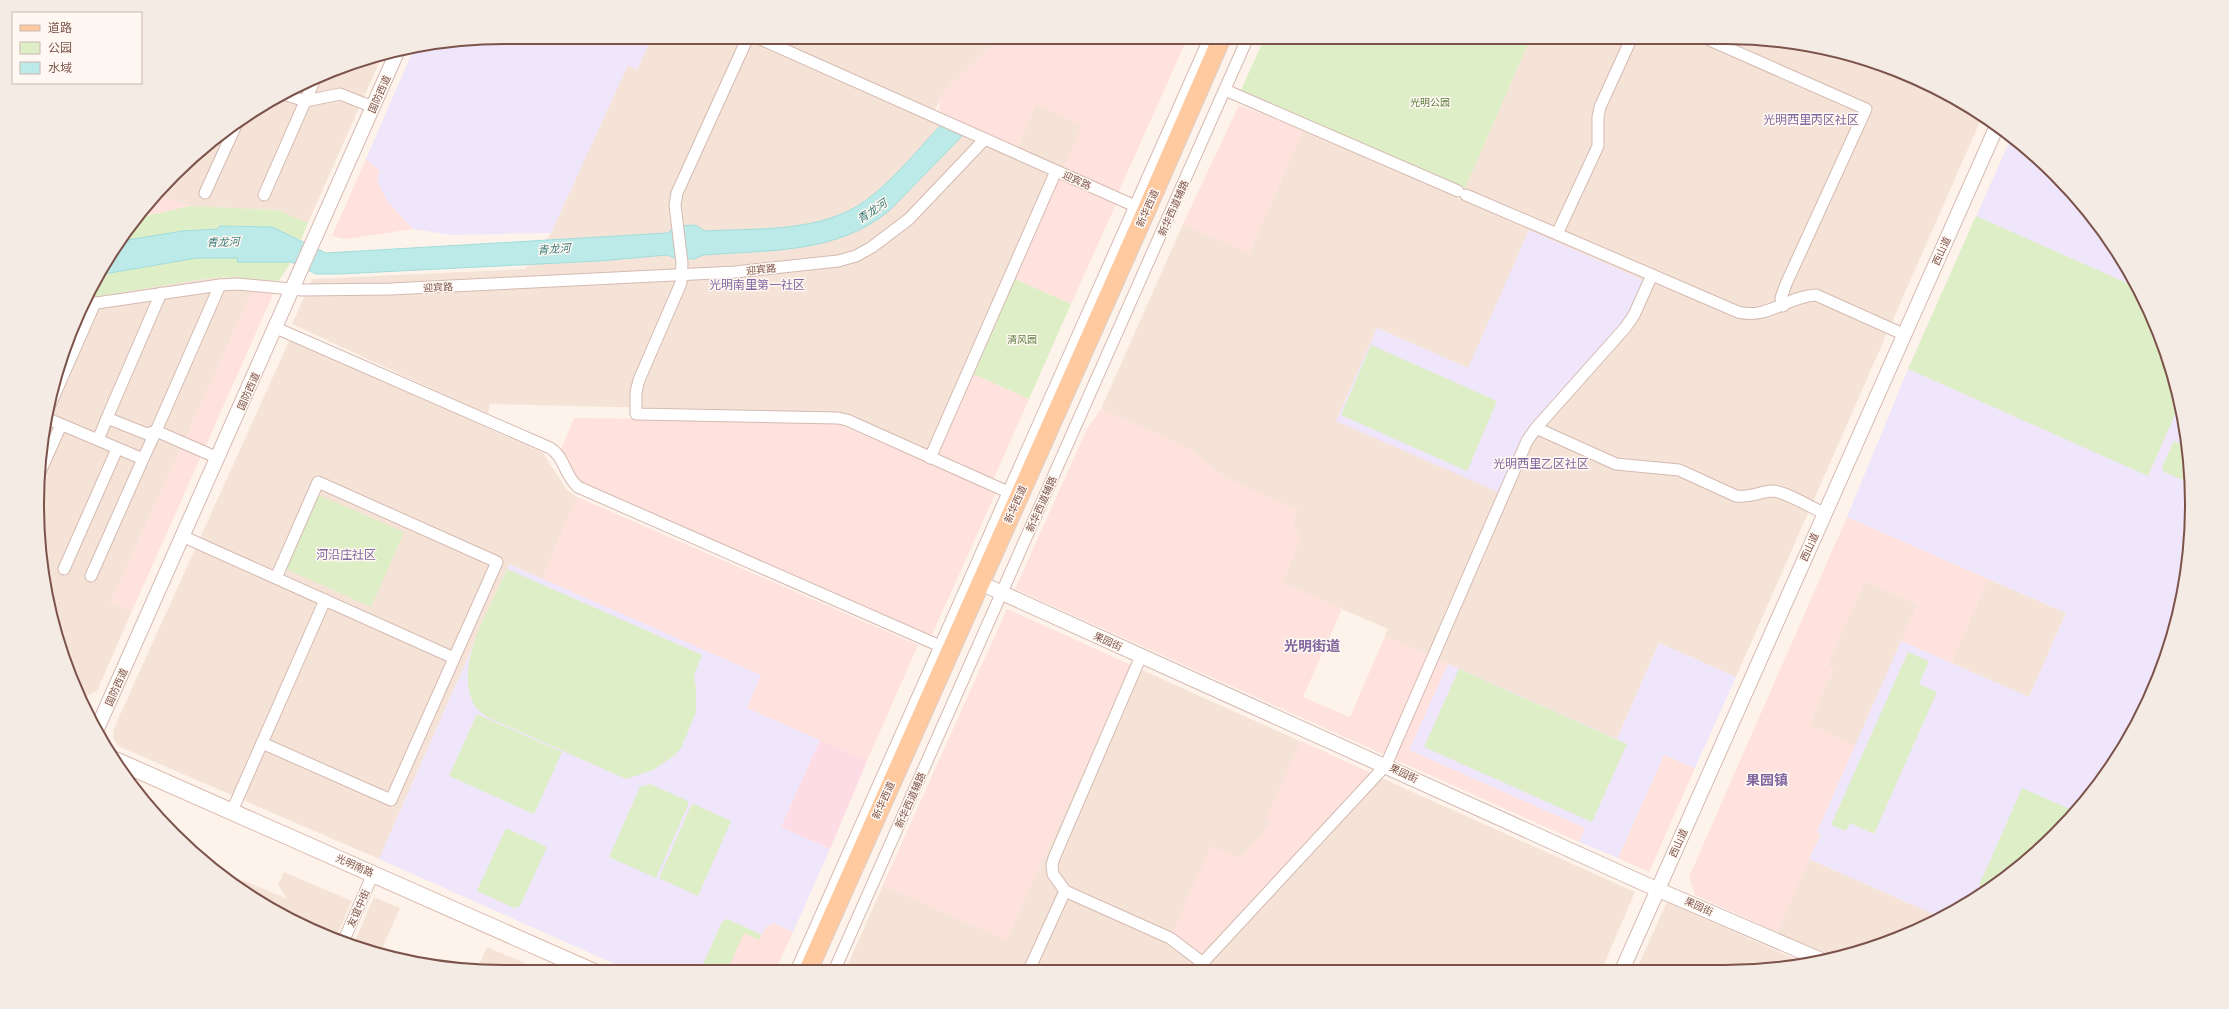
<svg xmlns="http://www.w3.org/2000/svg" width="2229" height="1009" viewBox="0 0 2229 1009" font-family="'PT Sans Narrow','Noto Sans SC',sans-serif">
<rect width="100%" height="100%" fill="#fef3ea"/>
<g fill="#f6e3d8" fill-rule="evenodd">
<path d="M565 37H1000L943 93 930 120 1013 156 1036 104 1083 125 937 455 844 415 828 412 490 404 488 415 292 324 312 279 525 269 551 233Z"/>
<path d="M1531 37H1725L1815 46 1903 73 1983 115 1736 677 1659 643 1617 739 1385 636 1388 629 1282 583 1300 539 1292 523 1297 510 1225 478 1189 449 1101 409 1183 224 1249 253 1303 130 1460 199ZM1377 328 1468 368 1526 433 1519 443Z"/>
<path d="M383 54 308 223 277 210 190 206 156 194 196 153 271 100 354 62Z"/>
<path d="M236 277 258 279 111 602 132 611 97 691 81 698 62 655 41 566 37 504 46 414 73 326 86 298 210 278Z"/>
<path d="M290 339 543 453 567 490 577 497 542 579 509 564 379 859 118 746 113 738 114 728Z"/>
<path d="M1988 579 2066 613 2029 697 1951 663Z"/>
<path d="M1865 581 1918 604 1855 746 1809 725 1833 669 1827 665Z"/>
<path d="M1131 665 1635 892 1602 969 845 971 883 885 1006 940Z"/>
<path d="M1809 859 1938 916 1904 936 1832 956 1777 932Z"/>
<path d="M210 866 287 899 278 885 284 872 352 901 335 939 271 909Z"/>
<path d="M374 897 400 908 380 953 353 945Z"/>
<path d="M1667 902 1804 963 1786 968H1637Z"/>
<path d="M487 947 525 963 521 972 477 969Z"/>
</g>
<g fill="#ffe1dd">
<path d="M1000 37H1188L1118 193 1063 169 1082 125 1036 105 1016 148 947 117 940 113 939 100 943 93Z"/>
<path d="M1239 105 1303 130 1249 253 1183 224Z"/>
<path d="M366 159 380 171 387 201 413 229 345 239 332 236Z"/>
<path d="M1059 178 1116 204 1071 304 1015 279Z"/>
<path d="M156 194 190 206 137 218Z"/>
<path d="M258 279 279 281 132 611 111 602Z"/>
<path d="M973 374 1029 399 993 480 937 455Z"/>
<path d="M1101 409 1189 449 1225 478 1297 510 1292 523 1300 539 1282 583 1342 609 1303 697 1350 717 1385 636 1448 664 1409 750 1585 828 1579 842 1015 589 1087 429Z"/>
<path d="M574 418 833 422 996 492 931 637 578 482 559 454Z"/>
<path d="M577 497 918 645 867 761 746 708 760 675 542 579Z"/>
<path d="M1847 517 1988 579 1951 663 1901 641 1918 604 1865 581 1827 665 1833 668 1809 725 1855 746 1817 832 1821 833 1777 932 1695 895 1689 877Z"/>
<path d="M1007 609 1131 665 1006 940 883 885Z"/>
<path d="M1301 741 1370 773 1200 955 1172 933 1211 846 1241 858 1271 823 1265 820Z"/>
<path d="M1664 755 1695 768 1649 872 1618 858Z"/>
<path d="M727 919 762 935 765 928 773 923 793 932 775 971H700L722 922Z"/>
</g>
<g fill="#efe6fb">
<path d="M505 37H652L637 70 628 65 551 233 451 235 413 229 387 201 377 180 380 171 366 159 415 46Z"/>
<path d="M2011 138 2055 174 2113 245 2156 325 2183 413 2192 504 2183 595 2156 683 2096 789 2009 875 1938 916 1809 859 1821 834 1817 832 1901 641 2029 697 2066 613 1847 517 1908 369Z"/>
<path d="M1529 230 1643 280 1627 316 1618 329 1526 433 1519 443 1498 492 1336 421 1377 328 1468 368Z"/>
<path d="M509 564 761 675 747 708 820 740 781 827 830 849 793 932 773 923 765 928 762 935 727 919 722 922 700 971 633 972 379 859Z"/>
<path d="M1659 643 1736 677 1695 768 1664 755 1618 858 1579 842 1585 828 1409 750 1448 664 1617 739Z"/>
</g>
<path fill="#fddce6" d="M820 740 867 761 830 849 781 827Z"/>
<g fill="#deeec6">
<path d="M1265 37H1531L1465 188 1241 90Z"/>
<path d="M190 206 277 210 308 223 301 240 272 227 220 226 218 229 183 231 121 241 137 218Z"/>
<path d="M1976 216 2136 287 2156 325 2180 403 2148 476 1908 369Z"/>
<path d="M238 257 237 262H291L279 281 236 277 210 278 86 298 98 275 197 258Z"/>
<path d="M1015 279 1071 304 1029 399 973 374Z"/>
<path d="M1371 345 1497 401 1467 471 1341 415Z"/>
<path d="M2174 441 2186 447 2190 483 2164 472 2162 467Z"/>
<path d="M316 494 404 532 371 607 284 568Z"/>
<path d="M507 569 702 655 694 675 696 688V712L681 748 674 756 653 770 626 779 487 717C483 713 476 709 474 704 453 665 491 606 507 569Z"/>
<path d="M1908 652 1929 661 1919 684 1937 692 1874 834 1850 823 1846 831 1831 825Z"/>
<path d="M1459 669 1627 744 1592 822 1424 747Z"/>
<path d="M477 714 562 752 534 814 449 776Z"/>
<path d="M650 784 688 801V805L656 878 609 857 640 787Z"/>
<path d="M2022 788 2074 811 2014 871 1990 861Z"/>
<path d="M694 804 731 821 698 896 659 878 691 806Z"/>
<path d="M506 828 547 847 520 906 514 908 477 891Z"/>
<path d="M1990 861 2013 872 1986 888 1979 885Z"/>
<path d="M727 919 762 935 759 940 744 933 727 971H712L702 967 722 922Z"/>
</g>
<path fill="#bceae8" stroke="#a1dddb" d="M942 124 965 133 890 210C838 254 768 250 703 255L694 259H677L667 255 599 261 339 274H316L291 262H237L238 258H197L98 275 121 241 183 231 218 229 220 226 272 227 326 253 668 233 675 226 695 225 705 231C756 228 821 233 865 201 894 180 917 150 942 124Z"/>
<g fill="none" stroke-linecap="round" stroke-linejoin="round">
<defs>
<g id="minor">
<path d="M748 37 677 193 675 205 682 263 681 283 639 380 636 392V414L838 418 847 420 1008 492"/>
<path d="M756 37 1135 206"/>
<path d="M1632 37 1600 107 1598 117V146L1557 234 1738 312C1767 320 1788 296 1816 295L1903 334"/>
<path d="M1671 37H1685"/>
<path d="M1698 37 1705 38 1866 109 1786 284 1781 298 1783 306"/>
<path d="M1225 90 1458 191"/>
<path d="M283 94 306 101 340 94 373 107"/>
<path d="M205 193 236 125"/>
<path d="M264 195 315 79"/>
<path d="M1466 195 1557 234"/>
<path d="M83 305 220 285 238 284 302 290 391 289 735 272 838 261 856 256 872 247 909 219 985 139"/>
<path d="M276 328 550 448C565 457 564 475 578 487L940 646"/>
<path d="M46 414 95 303"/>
<path d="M46 418 143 459 156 431 218 458"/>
<path d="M107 418 161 293"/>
<path d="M1536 428 1616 464 1679 470 1736 496C1749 498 1759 492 1772 491 1785 491 1812 508 1824 513"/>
<path d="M98 440 107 418 147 434 156 431 220 285"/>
<path d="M930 458 1056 171"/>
<path d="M40 472 61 425"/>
<path d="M182 536 454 658"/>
<path d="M64 569 117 449"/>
<path d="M91 576 143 459"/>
<path d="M1141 656 1054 858 1052 865 1053 874 1065 891 1170 938 1203 963"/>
<path d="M262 743 391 800 497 562 318 482 276 578"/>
<path d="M232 811 325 600"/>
<path d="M343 942 373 874"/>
<path d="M1029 970 1065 891"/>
<path d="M1196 970 1386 765 1527 441 1536 428 1625 328 1634 315 1652 275"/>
<path d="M796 971 1210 37"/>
<path d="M834 971 1248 37"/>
</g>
<g id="tertiary">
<path d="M989 587 1645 884 1819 959"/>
<path d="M96 731 398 50"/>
<path d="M1623 968 1997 126"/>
</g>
<path id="secondary" d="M115 760 594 972"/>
<path id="primary" d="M808 971 1147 209 1222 37"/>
</defs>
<use href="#minor" stroke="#d4bab1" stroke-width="13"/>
<use href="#tertiary" stroke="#d4bab1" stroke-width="16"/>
<use href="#secondary" stroke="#dabbb0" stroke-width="18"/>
<use href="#primary" stroke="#dacfcc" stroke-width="20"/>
<use href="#minor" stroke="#fff" stroke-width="11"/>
<use href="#tertiary" stroke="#fff" stroke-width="14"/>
<use href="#secondary" stroke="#fff" stroke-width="16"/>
<use href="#primary" stroke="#ffcaa0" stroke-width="18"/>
</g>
<g text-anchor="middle" stroke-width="3" stroke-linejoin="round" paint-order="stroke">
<g font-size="10" fill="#7c534a" stroke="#fff8f2">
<text transform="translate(379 94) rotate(-66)" y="4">国防西道</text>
<text transform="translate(1077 180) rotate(24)" y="4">迎宾路</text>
<text transform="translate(1147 208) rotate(-66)" y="4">新华西道</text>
<text transform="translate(1173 208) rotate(-66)" y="4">新华西道辅路</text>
<text transform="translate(1941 251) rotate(-66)" y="4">西山道</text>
<text transform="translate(761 269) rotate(-6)" y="4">迎宾路</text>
<text transform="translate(438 287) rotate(-3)" y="4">迎宾路</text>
<text transform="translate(248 391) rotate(-66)" y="4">国防西道</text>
<text transform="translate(1015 504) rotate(-66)" y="4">新华西道</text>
<text transform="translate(1041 504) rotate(-66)" y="4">新华西道辅路</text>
<text transform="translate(1809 547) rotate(-66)" y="4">西山道</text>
<text transform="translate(1108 641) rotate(24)" y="4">果园街</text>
<text transform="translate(116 687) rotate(-66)" y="4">国防西道</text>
<text transform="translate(1404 773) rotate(25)" y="4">果园街</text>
<text transform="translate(883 800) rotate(-66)" y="4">新华西道</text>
<text transform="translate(910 800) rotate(-66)" y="4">新华西道辅路</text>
<text transform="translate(1678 843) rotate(-66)" y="4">西山道</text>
<text transform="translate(355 865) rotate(24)" y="4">光明南路</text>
<text transform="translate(1699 906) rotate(24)" y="4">果园街</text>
<text transform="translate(358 908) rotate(-66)" y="4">友谊中街</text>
</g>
<g font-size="10" fill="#5c7c3e" stroke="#fff8f2">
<text x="1430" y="106">光明公园</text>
<text x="1022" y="343">清风园</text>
</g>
<g font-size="11" font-style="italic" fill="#397a79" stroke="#fff8f2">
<text transform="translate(872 211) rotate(-34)" y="4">青龙河</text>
<text transform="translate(223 242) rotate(-2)" y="4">青龙河</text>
<text transform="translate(554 249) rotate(-4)" y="4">青龙河</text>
</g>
<g font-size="12" fill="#81669f" stroke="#fff8f2">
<text x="1811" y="124">光明西里丙区社区</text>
<text x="757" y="289">光明南里第一社区</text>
<text x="1541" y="468">光明西里乙区社区</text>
<text x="346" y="559">河沿庄社区</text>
</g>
<g font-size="14" font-weight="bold" fill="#81669f" stroke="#fff8f2">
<text x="1312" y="651">光明街道</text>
<text x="1767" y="785">果园镇</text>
</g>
</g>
<path d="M0 0H2229V1009H0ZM504 44H1725A460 460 0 0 1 2185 504V505A460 460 0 0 1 1725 965H504A460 460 0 0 1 44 505V504A460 460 0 0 1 504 44Z" fill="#f5ebe5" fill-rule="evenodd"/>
<path fill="none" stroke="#7c534a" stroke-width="2" d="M504 44H1725A460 460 0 0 1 2185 504V505A460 460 0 0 1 1725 965H504A460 460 0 0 1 44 505V504A460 460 0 0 1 504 44Z"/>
<rect x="12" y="12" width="130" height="72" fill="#fff8f2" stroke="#cbb6af"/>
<rect x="20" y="25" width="20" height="6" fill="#ffcaa0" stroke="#cbb6af"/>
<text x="48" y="32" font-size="12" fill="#7c534a">道路</text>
<rect x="20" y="42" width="20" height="12" fill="#deeec6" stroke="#cbb6af"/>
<text x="48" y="52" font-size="12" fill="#7c534a">公园</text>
<rect x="20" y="62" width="20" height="12" fill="#bceae8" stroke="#cbb6af"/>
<text x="48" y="72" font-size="12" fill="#7c534a">水域</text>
</svg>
